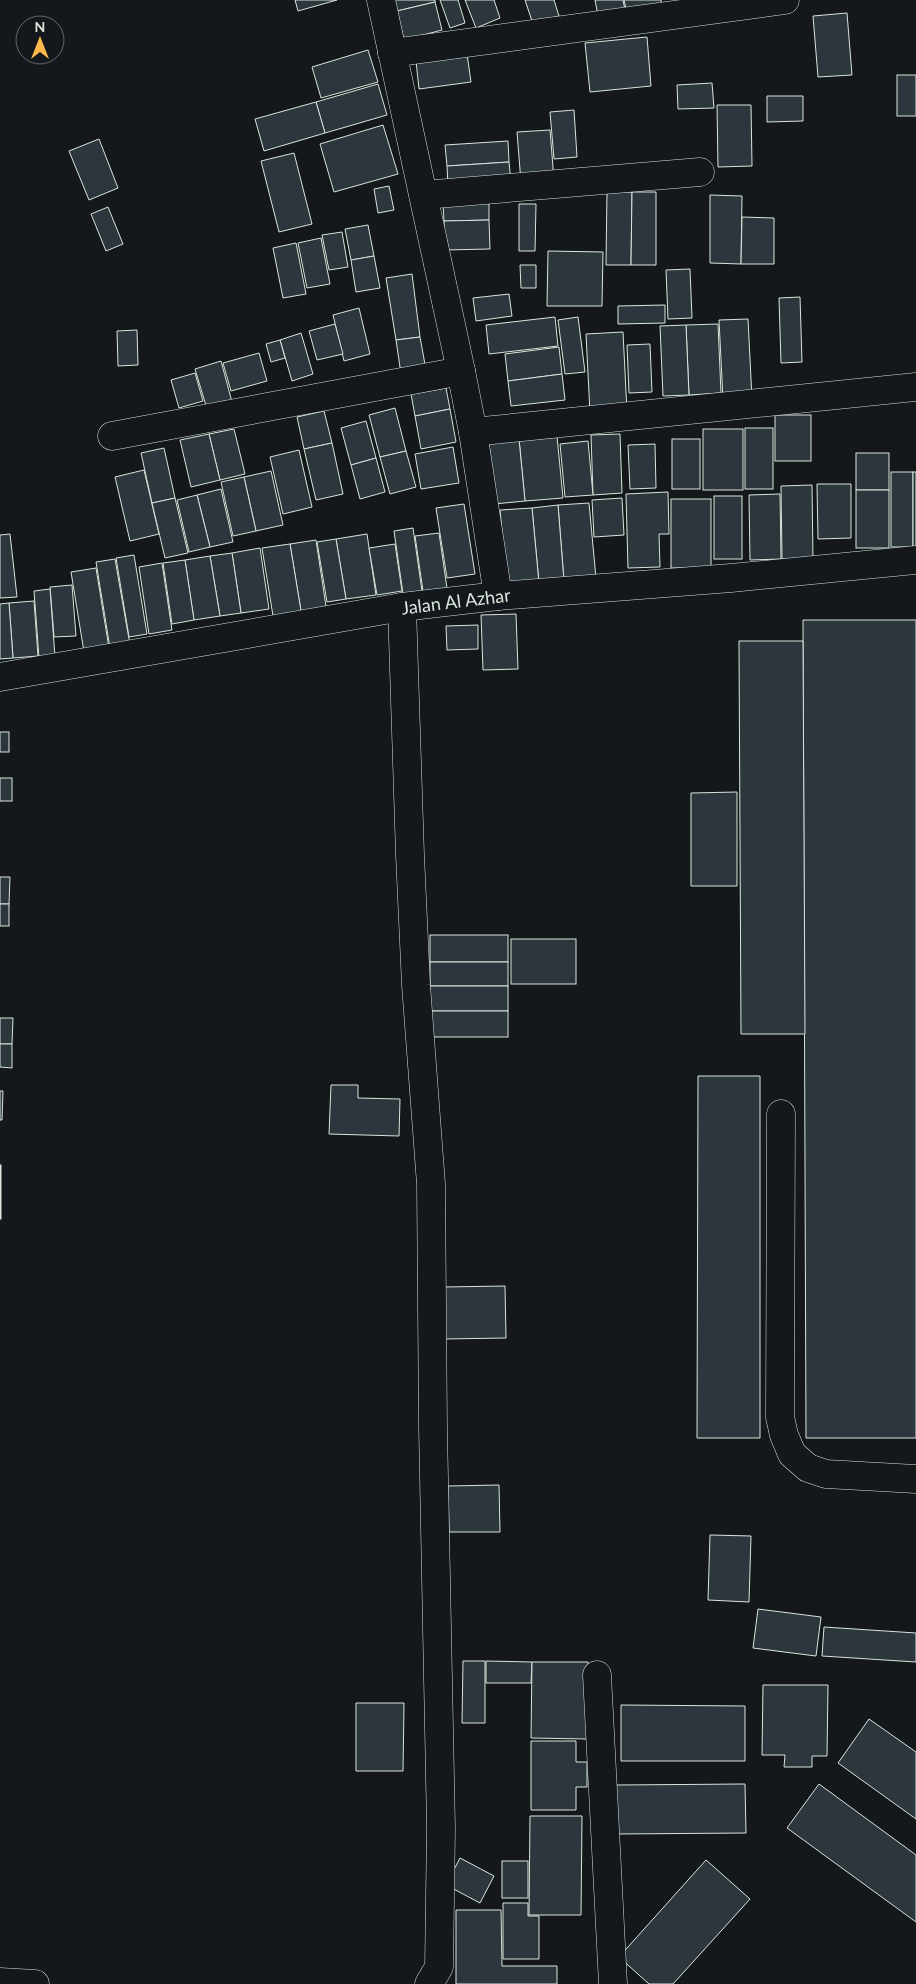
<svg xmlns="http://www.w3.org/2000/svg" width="916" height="1984" viewBox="0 0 916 1984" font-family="Lato,sans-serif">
<rect width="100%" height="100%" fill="#14181c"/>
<g fill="#2c363c" stroke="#d8e6dc">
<path d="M295 0H337L298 11Z"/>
<path d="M394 0H435V2L397 11Z"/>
<path d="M440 0H458L465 23 450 28Z"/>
<path d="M465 0H494L500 18 476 28Z"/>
<path d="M525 0H554L559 16 533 24Z"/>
<path d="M595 0H623L625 10 598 16Z"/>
<path d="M624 0H661L663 9 628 17Z"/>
<path d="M435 2 442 30 404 40 397 11Z"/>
<path d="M847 13 852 75 818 77 813 16Z"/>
<path d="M647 37 651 86 590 92 585 43Z"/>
<path d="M368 50 378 82 321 98 312 67Z"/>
<path d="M467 54 471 82 419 89 416 61Z"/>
<rect x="897" y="75" width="19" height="41"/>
<path d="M712 83 714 108 678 109 677 85Z"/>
<path d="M378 84 387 115 325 133 316 102Z"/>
<path d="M767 96H803V121L767 122Z"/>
<path d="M316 102 325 133 264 151 255 119Z"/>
<path d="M717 105H751L752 166 718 167Z"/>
<path d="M574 110 577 157 554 159 550 112Z"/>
<path d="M383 125 398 174 334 192 320 144Z"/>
<path d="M550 130 554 180 521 182 517 132Z"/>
<path d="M99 139 118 188 89 200 69 151Z"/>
<path d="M508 141 509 162 447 166 445 145Z"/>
<path d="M294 153 312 224 279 232 261 161Z"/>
<path d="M509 162 511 182 448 186 447 166Z"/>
<path d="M389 186 394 210 378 213 374 189Z"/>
<path d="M607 191 632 192 631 265H606Z"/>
<path d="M632 192H656V265H631Z"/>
<path d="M710 195 742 196 741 264 710 263Z"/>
<path d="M489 202V220L444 221 443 203Z"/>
<path d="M519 204H536L535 251H519Z"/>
<path d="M108 207 123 244 106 251 91 214Z"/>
<path d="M742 217 774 218V264H741Z"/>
<path d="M489 220 490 249 444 250V221Z"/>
<path d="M368 225 374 256 351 260 345 229Z"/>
<path d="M342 232 348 267 329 270 322 235Z"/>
<path d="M321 238 330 284 307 288 298 243Z"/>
<path d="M296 243 306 294 283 298 273 248Z"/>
<path d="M548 251 603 252 602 306H547Z"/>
<path d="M374 256 380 288 356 292 351 260Z"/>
<path d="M520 265H536V288H521Z"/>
<path d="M690 269 692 318 668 319 666 270Z"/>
<path d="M412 274 420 337 396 340 386 278Z"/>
<path d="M509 294 512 316 476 321 473 298Z"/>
<path d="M800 297 802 362 781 363 779 298Z"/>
<path d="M665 305V323L618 324V306Z"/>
<path d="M359 308 370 354 344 361 333 315Z"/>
<path d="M555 317 558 346 489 354 486 325Z"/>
<path d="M578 317 585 372 565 374 558 320Z"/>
<path d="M748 319 752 399 723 400 719 320Z"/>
<path d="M335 324 343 354 317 360 309 331Z"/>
<path d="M718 324 721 393 689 395 686 325Z"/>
<path d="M686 325 689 395 663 396 660 326Z"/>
<path d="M137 330 138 365 118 366 117 331Z"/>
<path d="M623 332 627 412 590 413 586 334Z"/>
<path d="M301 333 313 374 292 381 280 340Z"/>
<path d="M420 337 426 370 401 374 396 340Z"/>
<path d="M280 340 285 358 271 362 266 344Z"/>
<path d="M650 344 652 392 629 393 627 345Z"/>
<path d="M559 347 562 374 508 381 505 354Z"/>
<path d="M259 353 267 381 231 391 223 363Z"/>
<path d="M221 361 232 402 207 409 195 369Z"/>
<path d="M195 373 203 401 179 408 171 380Z"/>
<path d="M562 374 565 400 511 406 508 381Z"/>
<path d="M446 388 450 409 415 416 411 394Z"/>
<path d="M395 408 406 451 380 457 369 415Z"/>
<path d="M450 409 456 442 421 449 415 416Z"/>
<path d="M324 411 332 443 304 449 297 417Z"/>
<rect x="775" y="415" width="36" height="46"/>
<path d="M366 421 376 458 351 465 341 428Z"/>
<rect x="745" y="428" width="28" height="61"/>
<path d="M234 429 245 474 220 480 209 434Z"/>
<rect x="703" y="429" width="40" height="61"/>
<path d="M209 434 220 480 191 487 180 440Z"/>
<path d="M620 434 622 493 593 495 591 435Z"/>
<path d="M557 436 563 498 525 501 519 439Z"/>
<path d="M519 439 525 501 494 504 489 442Z"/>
<rect x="672" y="439" width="28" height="50"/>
<path d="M588 441 593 495 565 497 560 444Z"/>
<path d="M332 443 343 494 316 500 304 449Z"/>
<path d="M655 444 656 488 630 489 628 445Z"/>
<path d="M453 447 459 483 421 489 415 454Z"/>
<path d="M164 448 175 498 152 503 141 453Z"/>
<path d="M299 450 312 507 283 514 270 457Z"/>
<path d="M406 451 416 487 390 494 380 457Z"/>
<rect x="856" y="453" width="33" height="37"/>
<path d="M376 458 385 492 360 499 351 465Z"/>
<path d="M144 470 159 534 130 541 115 477Z"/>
<path d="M271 471 283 525 256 531 244 477Z"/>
<rect x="891" y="472" width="22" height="75"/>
<rect x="913" y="472" width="3" height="75"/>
<path d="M244 477 256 531 233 536 221 482Z"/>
<path d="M817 484H851V538L818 539Z"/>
<path d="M812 485 813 559H782L781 486Z"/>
<path d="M221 489 233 542 210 547 197 495Z"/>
<rect x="856" y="490" width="33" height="58"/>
<path d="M668 492 669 534H659L660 567 628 568 626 494Z"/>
<path d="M780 494 781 559 750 560 749 495Z"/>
<path d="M197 495 210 547 189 552 177 500Z"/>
<rect x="714" y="496" width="28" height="63"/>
<path d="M175 498 188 553 165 558 152 503Z"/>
<path d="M622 498 624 535 594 537 592 500Z"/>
<rect x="671" y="499" width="40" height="69"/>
<path d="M589 503 596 578 564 581 558 505Z"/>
<path d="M464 504 475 574 447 578 436 508Z"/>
<path d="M558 505 564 581 539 583 532 508Z"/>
<path d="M532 508 539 583 507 586 500 510Z"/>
<path d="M413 528 422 591 403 594 394 531Z"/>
<path d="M439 533 447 588 423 591 415 536Z"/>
<path d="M10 534 17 597 0 598V535Z"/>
<path d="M367 534 376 595 346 599 336 539Z"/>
<path d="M336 539 346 599 327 602 317 542Z"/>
<path d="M316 540 327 613 302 617 290 544Z"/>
<path d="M290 544 302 617 274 622 262 548Z"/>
<path d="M395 544 402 591 377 595 369 548Z"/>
<path d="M260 548 269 609 241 613 232 553Z"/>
<path d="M232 553 241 613 220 616 210 556Z"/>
<path d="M134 555 147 634 129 637 116 558Z"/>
<path d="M210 556 220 616 194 620 185 560Z"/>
<path d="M115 559 130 645 110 648 96 562Z"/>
<path d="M185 560 194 620 172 624 163 563Z"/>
<path d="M162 563 172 630 149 634 139 567Z"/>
<path d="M96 568 109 648 84 652 71 572Z"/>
<path d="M72 585 76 636 54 637 50 587Z"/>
<path d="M50 589 55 657 39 658 34 591Z"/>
<path d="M34 601 38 656 13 658 9 603Z"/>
<path d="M9 603 13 658 0 659V604Z"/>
<path d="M516 614 518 669 483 670 481 615Z"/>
<path d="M803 620H916V1438H806Z"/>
<path d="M478 625V649L447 650 446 626Z"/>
<path d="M739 641H803L805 1034H741Z"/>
<rect x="0" y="732" width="9" height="20"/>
<rect x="0" y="778" width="12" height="23"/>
<path d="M737 792V886H691V793Z"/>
<path d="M0 877H10L9 904H0Z"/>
<rect x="0" y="904" width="9" height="22"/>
<rect x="430" y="935" width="78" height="27"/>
<rect x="511" y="939" width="65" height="45"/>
<rect x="430" y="962" width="78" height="24"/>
<rect x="430" y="986" width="78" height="25"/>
<rect x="430" y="1011" width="78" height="26"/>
<path d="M0 1018H13L12 1044H0Z"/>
<path d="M0 1044H12V1068L0 1067Z"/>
<path d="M698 1076H760V1438H697Z"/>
<path d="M331 1085H358V1098L400 1099 399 1136 329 1134Z"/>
<path d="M0 1091H3L2 1120H0Z"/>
<rect x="0" y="1165" width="1" height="54"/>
<path d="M505 1286 506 1338 443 1339V1287Z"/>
<path d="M499 1485 500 1532H449L448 1486Z"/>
<path d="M710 1535 751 1536 749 1602 708 1600Z"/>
<path d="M758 1609 821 1617 816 1656 753 1648Z"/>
<path d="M824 1627 916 1633V1662L822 1656Z"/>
<path d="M463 1661H485V1723H462Z"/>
<path d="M486 1661 532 1662 531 1683H486Z"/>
<path d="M532 1662H588L587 1739 531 1738Z"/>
<path d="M763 1685H828L827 1756H812V1767H784L785 1755H762Z"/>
<path d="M356 1703H404L403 1771H356Z"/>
<path d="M621 1705 745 1706V1761H621Z"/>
<path d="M869 1719 916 1752V1819L838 1763Z"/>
<path d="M531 1741H576V1762H587V1787H576V1810H531Z"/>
<path d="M745 1784 746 1833 617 1834 616 1785Z"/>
<path d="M819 1784 916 1855V1922L787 1828Z"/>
<path d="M530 1816H582L581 1915H529Z"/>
<path d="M460 1858 494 1876 480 1903 446 1885Z"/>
<path d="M706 1860 750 1899 673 1984H649L619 1957Z"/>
<rect x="502" y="1861" width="26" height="37"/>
<path d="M503 1903H528V1916H539V1959H503Z"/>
<path d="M456 1910H501L502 1966H557V1984H456Z"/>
</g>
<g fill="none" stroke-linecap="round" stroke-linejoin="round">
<defs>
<g id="minor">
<path d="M381 0 461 371 473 432 498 596"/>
<path d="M392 53 785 0"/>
<path d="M424 195 700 172"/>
<path d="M473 432 916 387"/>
<path d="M112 436 461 371"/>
<path d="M402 607 410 855 416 985 431 1184 433 1428 441 1828 439 1967 429 1984"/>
<path d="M0 677 402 607 498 596 731 578 916 560"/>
<path d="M781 1114 780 1417 784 1435 792 1454 808 1468 826 1474 916 1479"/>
<path d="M597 1675 613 1984"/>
<path d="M0 1982 35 1984"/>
</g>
</defs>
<use href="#minor" stroke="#d8e6dc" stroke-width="29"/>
<use href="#minor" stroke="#14181c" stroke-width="28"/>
</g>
<g text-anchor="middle" stroke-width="4" stroke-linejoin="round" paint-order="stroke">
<g font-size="18" fill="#d8e6dc" stroke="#14181c">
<text transform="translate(456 602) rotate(-7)" y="6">Jalan Al Azhar</text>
</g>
</g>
<g transform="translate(40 40)"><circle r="24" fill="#14181c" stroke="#626a69"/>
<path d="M0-4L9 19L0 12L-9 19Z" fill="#ffb74d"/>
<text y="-8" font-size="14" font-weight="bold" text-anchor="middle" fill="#d8e6dc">N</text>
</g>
</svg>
